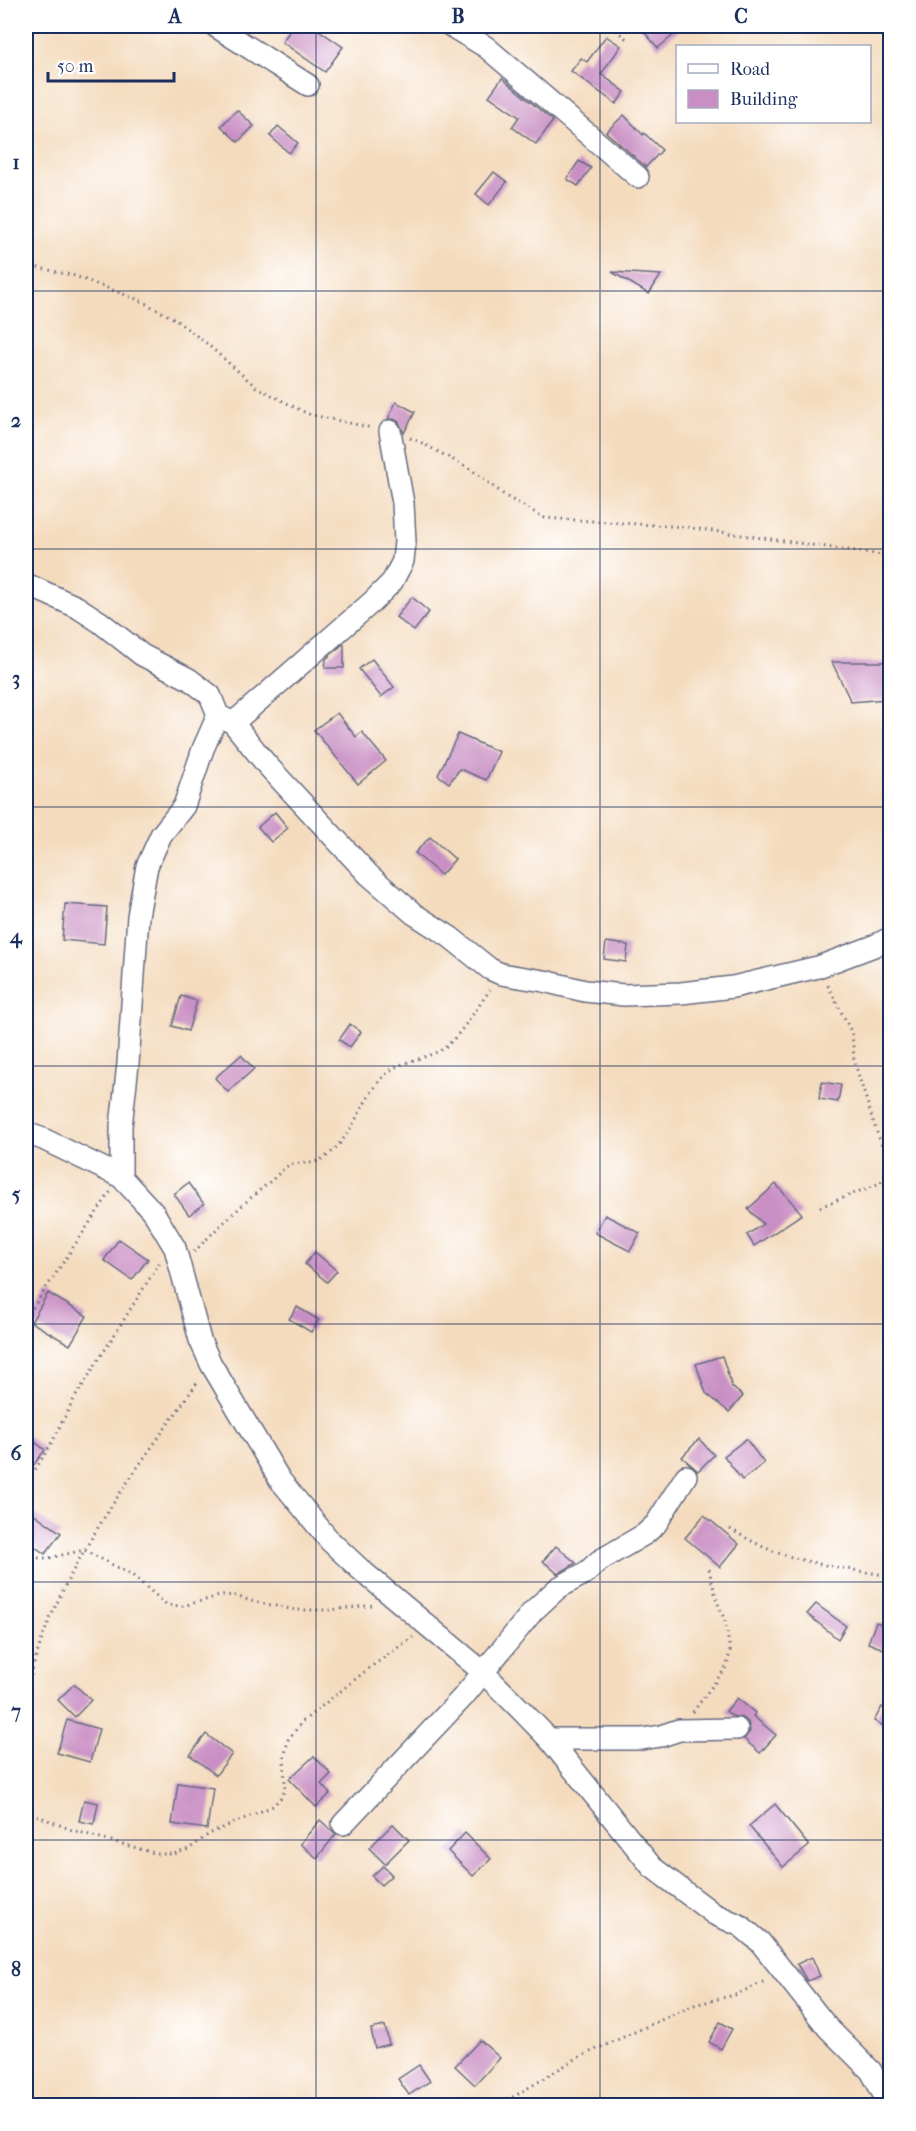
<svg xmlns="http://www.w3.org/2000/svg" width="916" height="2131" viewBox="0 0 916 2131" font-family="'IM FELL French Canon',serif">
<rect width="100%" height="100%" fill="#fff"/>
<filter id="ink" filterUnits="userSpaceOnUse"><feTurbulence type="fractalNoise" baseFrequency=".0167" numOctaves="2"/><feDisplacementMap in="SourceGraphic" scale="12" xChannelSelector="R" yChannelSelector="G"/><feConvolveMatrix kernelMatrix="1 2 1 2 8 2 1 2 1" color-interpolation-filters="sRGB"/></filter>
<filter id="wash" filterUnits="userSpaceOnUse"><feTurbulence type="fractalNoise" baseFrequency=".008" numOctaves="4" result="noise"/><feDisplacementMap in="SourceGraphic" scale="24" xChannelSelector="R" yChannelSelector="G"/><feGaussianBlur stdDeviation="1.35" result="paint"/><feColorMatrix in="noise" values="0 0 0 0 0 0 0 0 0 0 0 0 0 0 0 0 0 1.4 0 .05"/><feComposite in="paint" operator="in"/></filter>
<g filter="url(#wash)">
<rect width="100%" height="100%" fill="#f4dbbe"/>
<g id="blocks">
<g fill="#c98fc4">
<path d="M293 26H313L343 47 325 72 282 42Z"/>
<path d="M639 26H684L658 48Z"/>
<path d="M606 36 621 46 601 74 625 92 616 104 571 71 581 58 587 62Z"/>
<path d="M502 78 553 121 536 144 512 127 519 117 489 96Z"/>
<path d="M237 110 254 126 238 142 221 126Z"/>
<path d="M624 115 643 135 644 133 662 150 646 167 606 132Z"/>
<path d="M278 126 298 143 289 153 270 136Z"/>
<path d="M579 161 591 168 578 186 567 179Z"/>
<path d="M494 172 507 182 489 205 476 194Z"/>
<path d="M612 272 661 275 649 294Z"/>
<path d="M396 402 415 412 404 433 399 422 394 419H388Z"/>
<path d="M412 597 429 612 414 631 396 617Z"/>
<path d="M343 644H344V668H325L326 659Z"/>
<path d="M372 659 394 687 381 697 359 669Z"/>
<path d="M832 662H887L886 699 851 702Z"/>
<path d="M337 713 356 737 362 732 386 761 358 784 314 730Z"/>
<path d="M458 734 499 752 486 780 460 769 449 783 438 775Z"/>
<path d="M275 812 288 828 271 842 258 827Z"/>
<path d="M430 837 455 859 441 875 415 853Z"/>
<path d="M65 904 107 907 104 944 62 940Z"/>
<path d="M606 942 628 945 626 962 604 959Z"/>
<path d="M181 996 197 1001 188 1031 172 1026Z"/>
<path d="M350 1024 361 1032 350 1047 339 1040Z"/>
<path d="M241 1055 254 1069 228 1092 215 1078Z"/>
<path d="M822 1082 841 1085 838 1102 819 1099Z"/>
<path d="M188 1183 204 1204 189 1215 174 1194Z"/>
<path d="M776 1184 802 1214 754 1246 747 1235 763 1224 748 1209Z"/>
<path d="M605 1215 640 1233 630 1251 595 1233Z"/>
<path d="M119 1239 148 1259 132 1280 104 1260Z"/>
<path d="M315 1252 337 1271 327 1282 305 1264Z"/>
<path d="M48 1293 87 1316 70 1345 31 1322Z"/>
<path d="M297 1307 319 1320 311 1332 289 1319Z"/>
<path d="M722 1356 732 1387 743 1396 729 1412 706 1393 696 1364Z"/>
<path d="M26 1435 45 1450 26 1475Z"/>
<path d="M699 1439 714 1455 698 1471 682 1457Z"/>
<path d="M746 1439 764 1463 742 1480 724 1456Z"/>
<path d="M26 1508 61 1533 45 1554 26 1540Z"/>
<path d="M704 1515 739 1544 720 1567 685 1538Z"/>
<path d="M556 1546 576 1563 558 1574 543 1561Z"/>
<path d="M816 1604 846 1626 838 1639 807 1614Z"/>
<path d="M876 1622 891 1628V1652L868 1643Z"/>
<path d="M74 1684 91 1700 75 1717 58 1700Z"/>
<path d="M737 1698 755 1713 753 1716 776 1735 760 1753 744 1739 750 1731 748 1722 743 1718 732 1716 726 1711Z"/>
<path d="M882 1707 891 1712V1730L874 1721Z"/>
<path d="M67 1720 99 1729 90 1762 57 1753Z"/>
<path d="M206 1734 232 1754 216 1775 190 1755Z"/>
<path d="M314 1756 331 1774 321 1784 330 1794 316 1807 289 1779Z"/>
<path d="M178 1783 213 1788 207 1829 172 1824Z"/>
<path d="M84 1800 98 1803 94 1824 79 1821Z"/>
<path d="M775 1804 809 1846 783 1867 749 1826Z"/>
<path d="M320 1820 336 1834 317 1858 300 1844Z"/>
<path d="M393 1824 409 1840 385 1864 369 1848Z"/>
<path d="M465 1833 491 1859 473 1876 448 1851Z"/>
<path d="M383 1866 392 1875 381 1885 372 1876Z"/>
<path d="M812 1957 820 1976 807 1981 797 1964Z"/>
<path d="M720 2022 732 2029 721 2049 709 2042Z"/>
<path d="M385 2026 389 2044 375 2048 371 2029Z"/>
<path d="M480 2040 500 2058 475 2085 455 2066Z"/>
<path d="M419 2065 430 2081 409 2095 398 2079Z"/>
</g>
</g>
</g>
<g filter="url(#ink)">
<use href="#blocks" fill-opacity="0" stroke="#676b80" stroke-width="1.5"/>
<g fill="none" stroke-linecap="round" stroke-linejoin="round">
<defs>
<g id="minor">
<path d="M215 26 308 85"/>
<path d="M451 26 486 47 638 177"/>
<path d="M26 584 77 607 100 622 142 655 189 679 210 695 218 715 233 723 267 765 369 875 414 914 450 937 490 969 501 974 544 981 585 991 624 995 681 993 733 987 818 967 874 946 890 938"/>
<path d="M233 723 372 602 392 582 403 561 405 542 403 503 390 431"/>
<path d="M26 1133 43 1139 121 1177 154 1213 175 1248 200 1340 211 1364 280 1480 330 1541 361 1570 483 1672 523 1712 549 1739 652 1867 714 1914 741 1926 760 1942 828 2028 871 2071 890 2106"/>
<path d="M121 1177V1126L128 1064 138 916 147 866 161 835 184 806 203 749 218 715"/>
<path d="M549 1739H642L661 1736 679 1730 737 1729"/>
<path d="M343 1824 463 1697 533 1611 558 1588 587 1572 599 1561 645 1534 656 1524 686 1476"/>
</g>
</defs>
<use href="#minor" stroke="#676b80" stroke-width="24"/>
<g stroke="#676b80" stroke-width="3" stroke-dasharray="1.5 4.5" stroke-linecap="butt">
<path d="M611 26 629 41"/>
<path d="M26 265 75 276 139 300 173 318 206 343 256 387 308 414 372 428"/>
<path d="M410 438 422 443 472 470 507 497 545 518 685 527 890 556"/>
<path d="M820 1207 880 1183 889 1172 890 1164 876 1130 861 1083 854 1060 852 1033 826 982"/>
<path d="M194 1252C219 1226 244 1203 272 1180 277 1176 283 1168 289 1165 302 1160 312 1168 328 1155 354 1135 362 1097 386 1074 402 1059 427 1060 444 1048 460 1036 478 1006 490 990"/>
<path d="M26 1318 111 1191"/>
<path d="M26 1485 52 1442 74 1399 160 1262"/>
<path d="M730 1529C748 1539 766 1550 785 1555 819 1566 855 1570 890 1576"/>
<path d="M26 1558H49L84 1550 132 1575 167 1605 183 1606 223 1595 236 1596 251 1601 296 1610H329L374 1605"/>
<path d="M26 1699C45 1585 134 1474 199 1380"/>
<path d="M693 1712 727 1666 730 1651 725 1621 717 1601 708 1566"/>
<path d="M26 1811 72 1830 158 1854H174L189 1849 209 1834 273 1806 283 1795 285 1785 284 1759 288 1740 302 1722 372 1666 413 1637"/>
<path d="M490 2106 515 2096 577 2058 694 2005 738 1994 767 1980"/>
</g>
<use href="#minor" stroke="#fff" stroke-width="21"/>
</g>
</g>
<path fill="none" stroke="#1b2f5e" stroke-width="1.5" stroke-opacity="0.55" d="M316 26V2106M600 26V2106M26 291H890M26 549H890M26 807H890M26 1066H890M26 1324H890M26 1582H890M26 1840H890"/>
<rect width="916" height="2131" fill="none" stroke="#fff" stroke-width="66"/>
<rect x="676" y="45" width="195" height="78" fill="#ffffff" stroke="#a4acbf" stroke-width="1.5"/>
<rect x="688" y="64" width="30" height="9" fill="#ffffff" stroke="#a4acbf" stroke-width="1.5"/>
<text x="730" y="75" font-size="18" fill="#1b2f5e">Road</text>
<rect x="688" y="90" width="30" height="18" fill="#c98fc4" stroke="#a4acbf" stroke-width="1.5"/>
<text x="730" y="105" font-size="18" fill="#1b2f5e">Building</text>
<path d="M48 72v9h126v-9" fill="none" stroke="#1b2f5e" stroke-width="3"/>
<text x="57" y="72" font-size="18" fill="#1b2f5e" stroke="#ffffff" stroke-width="4.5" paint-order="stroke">50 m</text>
<rect x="33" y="33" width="850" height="2065" fill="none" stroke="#1b2f5e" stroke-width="2"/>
<g font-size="20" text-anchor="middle" font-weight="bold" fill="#1b2f5e">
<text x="175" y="23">A</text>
<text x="458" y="23">B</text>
<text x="741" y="23">C</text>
<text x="16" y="169">1</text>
<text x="16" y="427">2</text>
<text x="16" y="685">3</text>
<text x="16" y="943">4</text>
<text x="16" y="1201">5</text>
<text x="16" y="1460">6</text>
<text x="16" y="1718">7</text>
<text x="16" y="1976">8</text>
</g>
</svg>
